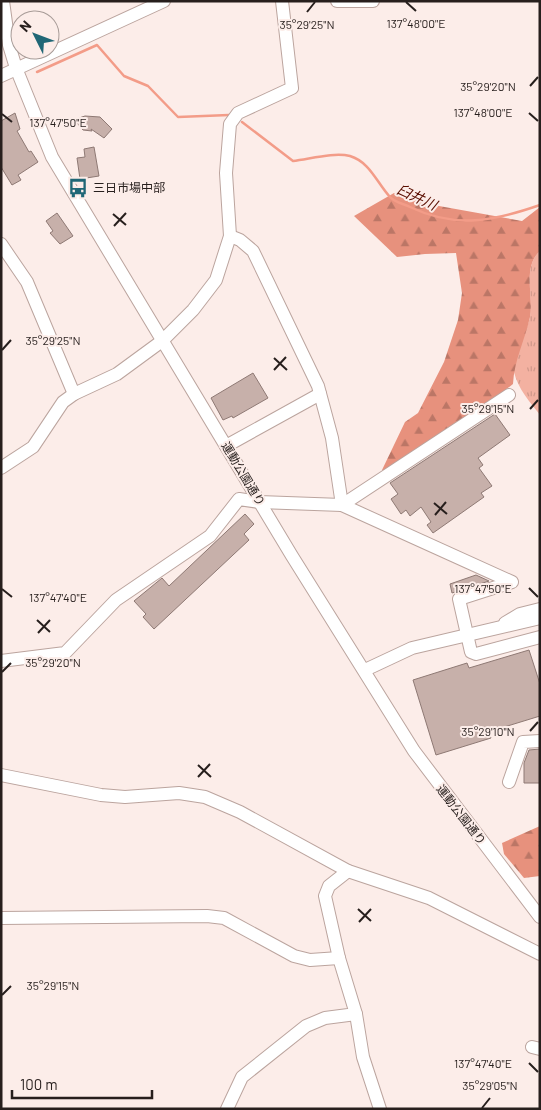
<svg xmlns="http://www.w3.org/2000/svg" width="541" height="1110" viewBox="0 0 541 1110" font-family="Barlow,'Noto Sans JP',sans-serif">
<defs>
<pattern id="grass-tufts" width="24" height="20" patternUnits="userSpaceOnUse" patternTransform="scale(1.25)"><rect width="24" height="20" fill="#f3b1a1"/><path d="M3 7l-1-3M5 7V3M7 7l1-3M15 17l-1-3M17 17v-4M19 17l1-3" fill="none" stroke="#d0988a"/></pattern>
<pattern id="forest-firs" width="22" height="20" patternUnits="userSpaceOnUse" patternTransform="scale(1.25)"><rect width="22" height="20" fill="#e7917d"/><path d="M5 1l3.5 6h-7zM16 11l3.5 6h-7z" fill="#bb7666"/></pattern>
</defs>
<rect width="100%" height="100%" fill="#fcede9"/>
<path fill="url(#grass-tufts)" d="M540 251V415C530 402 518 389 514 372 511 358 527 332 530 317 534 297 522 267 540 251Z"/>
<g fill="url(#forest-firs)">
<path d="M394 193 439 206 522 221 540 207V251C522 267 534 297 530 317 525 340 514 360 513 384L481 409 388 472 382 470 405 422 418 413 444 362 458 320 462 293 456 253 425 254 397 257 354 216Z"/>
<path d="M540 826V876L524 878 504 854 502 843Z"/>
</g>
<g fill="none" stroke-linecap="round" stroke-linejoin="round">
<g stroke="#f39c88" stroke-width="2.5">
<path d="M37 72 97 45 124 76 148 86 178 117 229 115"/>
<path d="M242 122 293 161C310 159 334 152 350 156 370 162 377 183 390 197 394 202 404 204 410 207 456 229 494 221 540 205"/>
</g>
</g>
<g fill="#c7b0aa" stroke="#8e7974">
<path d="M15 113 20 129 17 131 29 152 31 151 38 162 18 175 21 180 12 185 1 167V121Z"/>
<path d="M85 116 100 117 112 129 104 138 91 129 92 131 83 130 77 123 79 118Z"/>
<path d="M94 147 99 176 80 179 77 158 85 157 84 149Z"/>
<path d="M57 213 73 236 60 244 50 233 53 231 46 221Z"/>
<path d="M253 373 268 398 233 418 232 416 223 420 211 398Z"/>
<path d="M495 414 510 435 478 458 483 465 479 468 492 486 481 493 484 497 433 533 427 525 431 522 421 507 410 516 406 510 401 514 391 499 398 494 390 483Z"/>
<path d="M245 514 254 524 244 534 249 540 154 629 143 617 146 614 134 601 162 578 169 586Z"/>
<path d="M476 575 489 581 452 593 450 584Z"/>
<path d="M529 650 540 684V716L488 732 491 738 436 755 413 680 467 663 469 668Z"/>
<path d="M540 749V783H524V763L529 750Z"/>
</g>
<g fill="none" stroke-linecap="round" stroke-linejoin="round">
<defs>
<g id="minor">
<path d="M3 1 9 45 16 68 52 157 292 556 414 751 540 917"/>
<path d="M337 1H373"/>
<path d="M1 76 164 1"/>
<path d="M230 236 240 240 253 251 318 386 332 438 342 505"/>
<path d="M1 244 27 282 74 394"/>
<path d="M226 446 320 394"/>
<path d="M1 468 33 447 63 402 74 394 117 374 162 341 193 310 216 280 230 236 226 173 230 124 238 113 292 88 282 1"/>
<path d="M342 505 509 395"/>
<path d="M505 623 520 614 540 609"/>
<path d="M1 661 65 653 116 600 210 536 239 499 259 502 342 505 512 582 459 599 471 652 476 654 540 637"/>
<path d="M365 670 412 648 540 618"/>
<path d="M1 775 101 795 125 797 179 793 205 797 240 812 348 871 429 898 540 954"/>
<path d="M509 782 523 742 540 741"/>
<path d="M1 918 207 916 224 918 294 956 310 960 339 958"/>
<path d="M356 1014 363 1057 380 1109"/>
<path d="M532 1047 540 1049"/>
<path d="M227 1109 242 1077 306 1026 325 1018 356 1014 339 958 325 896 329 886 348 871"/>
</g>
</defs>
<use href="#minor" stroke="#bba49e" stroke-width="14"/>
<use href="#minor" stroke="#fff" stroke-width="12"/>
</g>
<path fill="none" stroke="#271f1d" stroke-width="2" d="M406 2 416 11M307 12 315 2M530 86 538 77M529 113 538 121M2 114 12 122M113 214 126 225M114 226 126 213M2 350 11 340M274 358 287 370M274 370 286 357M530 409 538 400M434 503 447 514M435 515 446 502M529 588 538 597M2 589 12 597M37 620 50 632M38 633 50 620M2 672 11 663M530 731 538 722M198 765 211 777M198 777 210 764M358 909 371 921M359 922 371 909M2 995 11 986M529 1063 538 1072M482 1108 490 1098"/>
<defs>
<symbol id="bus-bare" viewBox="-9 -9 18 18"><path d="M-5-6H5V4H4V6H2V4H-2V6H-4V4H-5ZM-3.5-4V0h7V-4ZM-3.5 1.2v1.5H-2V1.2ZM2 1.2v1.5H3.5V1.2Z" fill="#206776" stroke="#fcede9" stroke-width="2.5" paint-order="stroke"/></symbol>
</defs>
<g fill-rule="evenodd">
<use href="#bus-bare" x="64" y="174" width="28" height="28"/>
</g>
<g text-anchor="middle" stroke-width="4" stroke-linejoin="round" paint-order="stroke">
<g font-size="12" fill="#271f1d" stroke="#fcede9" text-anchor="start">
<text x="93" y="192">三日市場中部</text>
</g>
<g font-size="12" fill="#271f1d" stroke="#fcede9">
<text transform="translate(243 474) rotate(59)" y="4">運動公園通り</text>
<text transform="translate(461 815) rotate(52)" y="4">運動公園通り</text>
</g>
<g font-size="14" font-style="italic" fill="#5a0e00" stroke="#fcede9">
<text transform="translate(417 197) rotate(25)" y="5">臼井川</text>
</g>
</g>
<g font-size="12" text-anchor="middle" fill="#271f1d" stroke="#fcede9" stroke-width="4" stroke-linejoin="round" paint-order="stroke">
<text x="416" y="28">137°48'00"E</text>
<text x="307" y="29">35°29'25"N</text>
<text x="488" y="91">35°29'20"N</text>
<text x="483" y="117">137°48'00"E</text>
<text x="58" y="127">137°47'50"E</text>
<text x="53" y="345">35°29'25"N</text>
<text x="488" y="413">35°29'15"N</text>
<text x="483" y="593">137°47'50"E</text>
<text x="58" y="602">137°47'40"E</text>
<text x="53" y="667">35°29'20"N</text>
<text x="488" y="736">35°29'10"N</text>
<text x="53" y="990">35°29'15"N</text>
<text x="483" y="1068">137°47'40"E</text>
<text x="490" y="1090">35°29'05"N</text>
</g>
<rect width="541" height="1110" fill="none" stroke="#271f1d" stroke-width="5"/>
<g transform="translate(35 35) rotate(312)"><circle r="24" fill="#fcede9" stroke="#a79b97"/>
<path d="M0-4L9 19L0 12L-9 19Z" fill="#206776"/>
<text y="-8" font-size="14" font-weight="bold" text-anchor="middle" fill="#271f1d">N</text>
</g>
<path d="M12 1090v8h140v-8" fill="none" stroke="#271f1d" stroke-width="2.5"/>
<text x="20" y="1090" font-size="15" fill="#271f1d" stroke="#fcede9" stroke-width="4" paint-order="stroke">100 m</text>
</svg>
